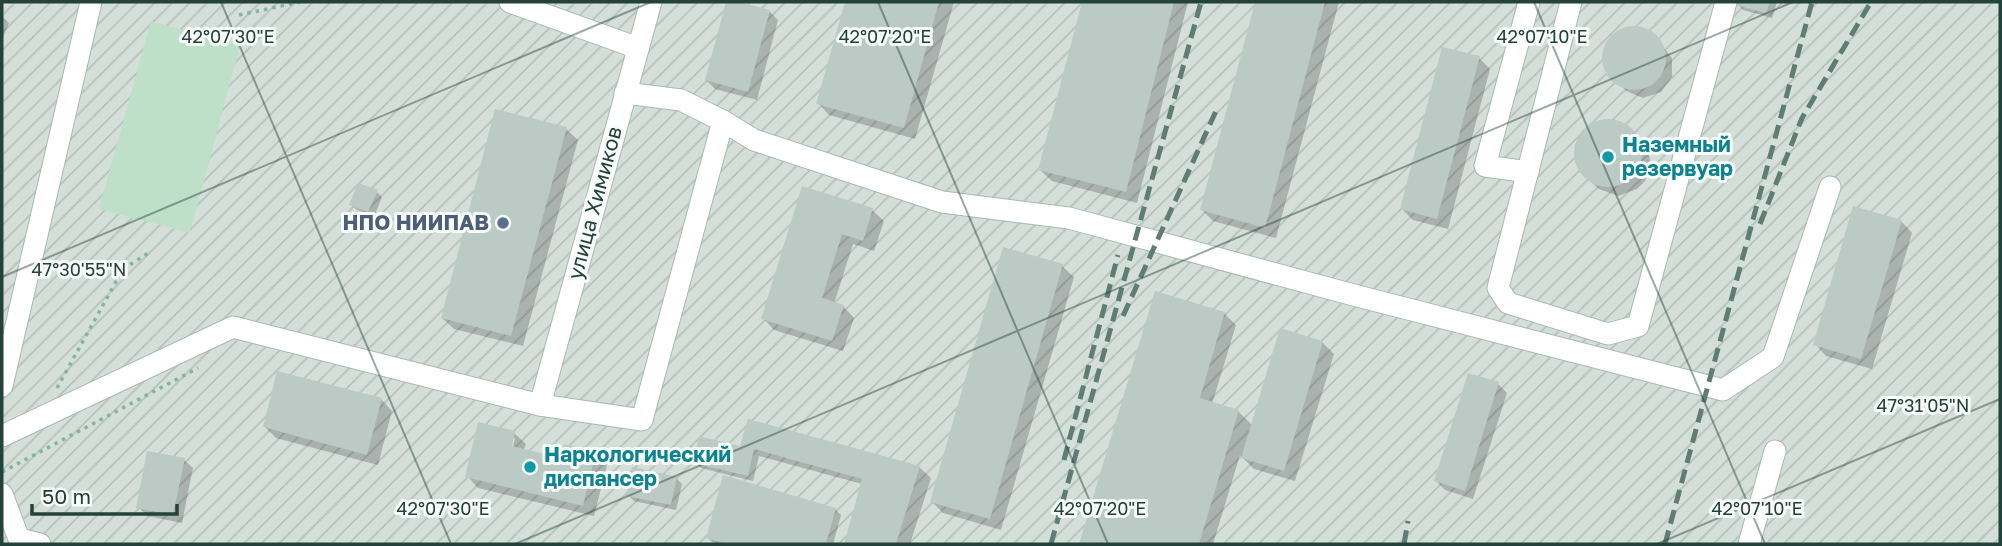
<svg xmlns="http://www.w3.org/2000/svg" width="2002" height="546" viewBox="0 0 2002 546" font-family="'Golos Text',sans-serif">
<defs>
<pattern id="industrial-furrows" width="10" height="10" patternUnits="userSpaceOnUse" patternTransform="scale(1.75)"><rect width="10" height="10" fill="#d4dfda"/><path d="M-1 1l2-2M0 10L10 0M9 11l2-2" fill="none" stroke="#b6c1bc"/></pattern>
</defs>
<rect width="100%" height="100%" fill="#e6efeb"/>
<rect fill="url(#industrial-furrows)" x="2" y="2" width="1998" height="542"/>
<path fill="#bfe0c8" d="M151 21 240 46 190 233 99 209Z"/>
<g fill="#0003" fill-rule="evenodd">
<path d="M728 2 769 11 778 20 757 100 715 89 706 80Z"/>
<path d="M846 2H954L915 139 829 115 818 103Z"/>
<path d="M1083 2H1188L1137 203 1052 181 1040 170Z"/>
<path d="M1257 2H1339L1276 238 1213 221 1202 210Z"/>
<path d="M1737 2H1777L1772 18 1743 10 1737 4Z"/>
<path d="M2 16 9 23 2 40Z"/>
<path d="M1631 28 1651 33 1672 58V77L1661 92 1643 98 1626 91 1605 66 1606 45 1621 31Z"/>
<path d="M1479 58 1490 69 1448 229 1413 220 1402 209Z"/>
<path d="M1611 121 1621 124 1631 130 1647 149 1650 159 1649 171 1645 181 1637 189 1618 196 1599 189 1591 182 1582 172 1576 153 1582 134 1600 122Z"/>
<path d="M566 129 578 140 523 346 454 329 442 318Z"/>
<path d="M803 189 872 210 884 221 874 251 853 244 834 304 843 306 854 318 843 351 774 330 763 318Z"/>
<path d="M377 192 382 197 374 217 357 210 351 204Z"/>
<path d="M1901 221 1912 233 1872 369 1826 356 1815 344Z"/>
<path d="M1062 266 1074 277 1001 530 943 513 932 502Z"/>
<path d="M1156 293 1224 313 1236 325 1212 404 1238 411 1252 425 1322 342 1334 354 1295 481 1254 469 1240 455 1213 544H1081Z"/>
<path d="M1498 384 1507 393 1473 499 1445 490 1436 481Z"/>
<path d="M381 399 392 411 378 465 276 438 265 427Z"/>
<path d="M514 433 526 444 524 450 563 460 596 454 607 465 594 516 478 488 467 476ZM512 438H515L511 455Z"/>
<path d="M742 445 919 467 931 478 910 544H845L862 484 759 456 753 481 701 468 695 462 746 449Z"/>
<path d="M184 460 193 468 182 523 147 516 138 507Z"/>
<path d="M676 478 682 484 676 510 634 501 628 495Z"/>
<path d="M835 509 841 515 833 544H714L708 538Z"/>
</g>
<g fill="#bbcac4">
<path d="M726 2H740L770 10 748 92 705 80Z"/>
<path d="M845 2H939L904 128 816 104Z"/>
<path d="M1082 2H1174L1126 192 1038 170Z"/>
<path d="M1255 2H1325L1265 228 1200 210Z"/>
<path d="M1736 2H1770L1766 13 1735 5Z"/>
<circle cx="1634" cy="58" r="32"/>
<path d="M1442 47 1480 56 1437 219 1400 209Z"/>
<path d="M495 109 567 127 511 336 441 318Z"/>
<circle cx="1608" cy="153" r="34"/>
<path d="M358 183 378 190 368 212 349 205Z"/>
<path d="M802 186 873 208 863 241 842 234 822 298 844 305 832 341 761 319Z"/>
<path d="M1853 206 1902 220 1861 359 1813 345Z"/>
<path d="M1003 247 1063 264 990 519 930 502Z"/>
<path d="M1155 291 1225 312 1200 398 1239 410 1199 544H1079Z"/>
<path d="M1280 328 1323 341 1284 471 1241 458Z"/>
<path d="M277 371 382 398 367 455 263 427Z"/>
<path d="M1468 373 1499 382 1465 491 1434 481Z"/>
<path d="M748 419 920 466 896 544H844L862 479 754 449 748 476 693 463 699 436 740 446Z"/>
<path d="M478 422 515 431 512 446 561 458 564 444 596 452 583 506 465 477Z"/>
<path d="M147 451 185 458 173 515 136 508Z"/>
<path d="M632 467 677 477 671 505 626 496Z"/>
<path d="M723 475 836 508 826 544H727L706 538Z"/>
</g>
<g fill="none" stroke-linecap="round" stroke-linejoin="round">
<defs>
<g id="minor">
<path d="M510 2 638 48"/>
<path d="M1571 2 1498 288 1508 303 1608 334 1638 326 1726 2"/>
<path d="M723 121 754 140 942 202 1069 218 1346 293 1723 390 1773 357 1830 187"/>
<path d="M1528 172 1485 166 1529 2"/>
<path d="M2 386 91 2"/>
<path d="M540 405 651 2"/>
<path d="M2 436 233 327 540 405 642 420 723 121 681 100 625 93"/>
<path d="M2 494 19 539 40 544"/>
<path d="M1749 544 1775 451"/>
</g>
</defs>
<use href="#minor" stroke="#a8b8b2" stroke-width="23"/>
<g stroke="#86b3a5" stroke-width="3.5" stroke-dasharray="3.5 5" stroke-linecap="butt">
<path d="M239 15 300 2"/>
<path d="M57 388 123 269 150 252"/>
<path d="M2 472 198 368"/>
</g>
<use href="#minor" stroke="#fff" stroke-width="21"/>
<g stroke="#5f7d75" stroke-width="5" stroke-dasharray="14 7" stroke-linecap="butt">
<path d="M1760 224 1802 118 1871 2"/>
<path d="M1123 316 1216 111"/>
<path d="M1064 460 1118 255"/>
<path d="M1051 544 1201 2"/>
<path d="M1404 544 1408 521"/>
<path d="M1665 544 1812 2"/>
</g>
</g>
<path fill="none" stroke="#24423a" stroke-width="2" stroke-opacity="0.45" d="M221 2 451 544M878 2 1108 544M1534 2 1765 544M2 277 651 2M515 544 1793 2M1657 544 2000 399"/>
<g fill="#0f9aa8" stroke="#f7fbf9" stroke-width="2.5">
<circle cx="1608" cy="157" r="7"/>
<circle cx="530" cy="467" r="7"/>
</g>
<circle fill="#5c6f8a" stroke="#f7fbf9" stroke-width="2.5" cx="503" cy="223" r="7"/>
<g text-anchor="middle" stroke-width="6" stroke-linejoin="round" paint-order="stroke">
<g font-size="21" font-weight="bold" fill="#0d838f" stroke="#f7fbf9" text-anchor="start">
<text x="1622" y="152">Наземный<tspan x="1622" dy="24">резервуар</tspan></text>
<text x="544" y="462">Наркологический<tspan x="544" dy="24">диспансер</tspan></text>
</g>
<g font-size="21" fill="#24423a" stroke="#f7fbf9">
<text transform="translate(595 203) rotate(-75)" y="7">улица Химиков</text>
</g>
<g font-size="21" font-weight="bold" fill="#4e5e75" stroke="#f7fbf9" text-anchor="end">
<text x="489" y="230">НПО НИИПАВ</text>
</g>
</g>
<g font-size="18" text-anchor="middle" fill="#24423a" stroke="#f7fbf9" stroke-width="6" stroke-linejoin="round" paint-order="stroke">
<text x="228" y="43">42°07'30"E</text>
<text x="885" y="43">42°07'20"E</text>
<text x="1542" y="43">42°07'10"E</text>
<text x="79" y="276">47°30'55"N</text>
<text x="1923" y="412">47°31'05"N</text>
<text x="443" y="515">42°07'30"E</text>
<text x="1100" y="515">42°07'20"E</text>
<text x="1757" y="515">42°07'10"E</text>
</g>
<rect width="2002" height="546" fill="none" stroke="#24423a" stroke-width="7"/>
<path d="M32 504v10h145v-10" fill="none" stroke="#24423a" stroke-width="3.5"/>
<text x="42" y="504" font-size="21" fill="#24423a" stroke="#f7fbf9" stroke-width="5" paint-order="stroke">50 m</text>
</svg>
